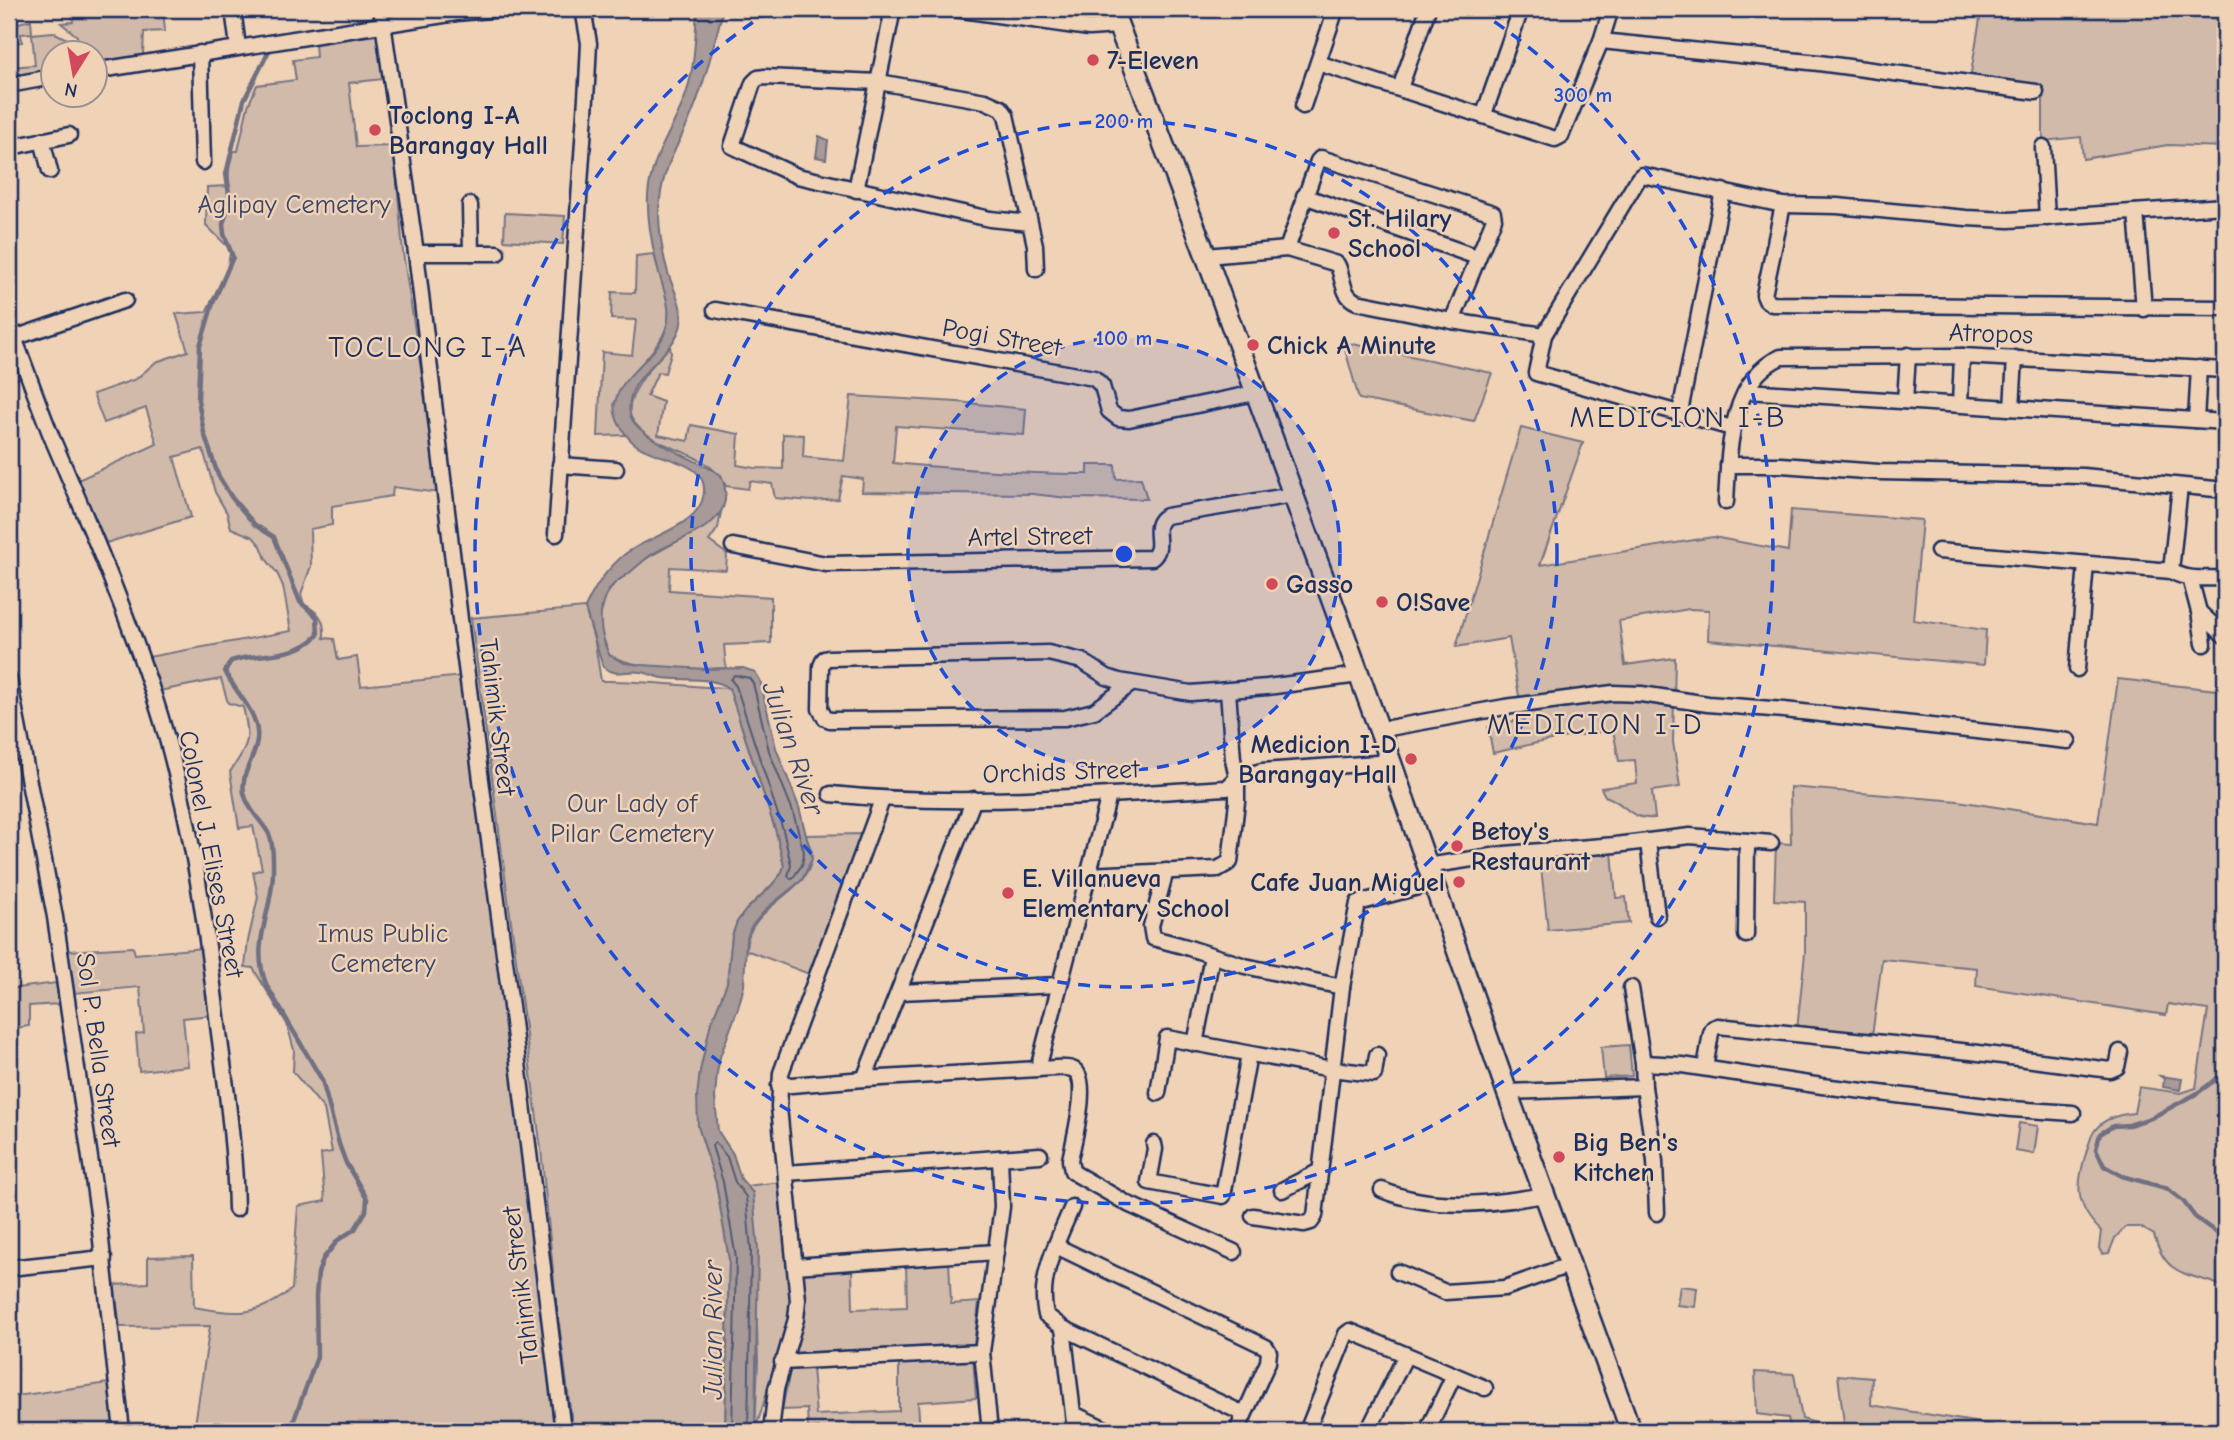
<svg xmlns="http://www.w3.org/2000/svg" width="2234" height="1440" viewBox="0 0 2234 1440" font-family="'Comic Neue',sans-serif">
<rect width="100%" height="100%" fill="#f0d2b6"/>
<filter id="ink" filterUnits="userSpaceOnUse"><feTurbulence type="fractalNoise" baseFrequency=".0143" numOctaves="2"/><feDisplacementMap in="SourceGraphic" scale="14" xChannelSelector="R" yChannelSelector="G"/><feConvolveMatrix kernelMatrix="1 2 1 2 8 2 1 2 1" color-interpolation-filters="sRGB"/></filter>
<g filter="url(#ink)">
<g fill="#d1baa9" stroke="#767484" stroke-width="2">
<path d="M72 9H163L165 31 144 32 143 55 95 63 94 52H80L77 36 61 23 73 22Z"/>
<path d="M1956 9H2225V147L2168 145 2083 159 2081 137 2043 141V88L1970 79 1981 13Z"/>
<path d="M31 20 32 33 21 34 22 42 9 43V25Z"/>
<path d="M53 32 67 39 70 52H52V70L9 76V67L35 65 32 34Z"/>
<path d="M377 35 383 79 349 83 356 147 394 146 403 253 440 493 393 487 392 496 332 506V525L310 529 311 566 301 594 304 604C320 613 325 619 324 638L334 639 338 660 357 657 361 686 463 676 560 1431H194L210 1326 120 1327 114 1285 148 1283V1257L193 1256 194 1307C235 1315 258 1317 292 1289L298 1206 325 1201 321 1154 332 1152 324 1109 293 1072 294 1050 287 1024 253 968 245 967 248 941 258 897 253 872 262 869 253 826 239 828 230 772C249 743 251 741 243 707L228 703 221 679 159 691 148 657 291 631 283 586 277 573 266 559 261 546 253 537 231 528 227 513 215 492 203 449 174 457 191 517 106 543 78 480 157 444 146 408 104 423 93 394 136 379 156 362 188 351 176 314 206 312 227 270 230 253 227 246 206 225 207 187 230 186C227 173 229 163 234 151H238L248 106 257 85 296 80 293 60 316 57 315 43Z"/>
<path d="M505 213 565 216 563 244 504 240Z"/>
<path d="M654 254C658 270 665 285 668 301 674 334 650 353 631 376 624 384 619 394 614 404L626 435 598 436 602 352 632 355 636 320 611 319 612 292 635 293 636 256Z"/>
<path d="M1343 342 1492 373 1474 421 1359 399Z"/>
<path d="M9 343 22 377 9 382Z"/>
<path d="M670 346 671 353 665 373 658 372 647 396 663 402 658 435 688 441 691 425 739 434 737 465 755 468 783 469V434L804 435 803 457 844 461 851 396 958 402 1026 409 1024 435 896 426 893 463C957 469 1023 474 1088 474V465H1115L1116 479 1141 478 1147 499 1068 498 1032 494 862 492 863 479 843 476 838 499 812 501 775 498 772 484 750 481 748 489 726 486C701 429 562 457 670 346Z"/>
<path d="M1521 428 1583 443 1540 565 1713 537 1788 551 1791 510 1922 520 1913 620 1986 630 1984 665 1708 640 1709 610 1689 609 1619 621 1625 665 1675 658 1673 742 1680 787 1652 791 1655 818C1628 820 1627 803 1605 796L1601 788 1637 783 1635 760 1619 761 1613 730 1555 739 1493 753 1488 727 1523 719 1509 638 1456 647Z"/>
<path d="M721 512 718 528 709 541 727 554 726 570 670 567 669 590 771 597V643L724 645 726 668C692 670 639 671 609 655L601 631 600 617 606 596 614 584 643 560 709 524Z"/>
<path d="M585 608 595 643 601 681C644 680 686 687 729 688L776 832 784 866 781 874 772 885 746 910 737 922 732 936 727 983 716 1012 698 1126 716 1183 729 1259 725 1431H573L556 1301 541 1149 471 618Z"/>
<path d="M2118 679 2225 691V1287C2189 1272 2166 1279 2154 1235L2140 1227H2125L2115 1238 2109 1253 2102 1254 2099 1248 2101 1231C2074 1205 2076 1184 2087 1150 2089 1144 2091 1135 2095 1130 2105 1117 2120 1115 2134 1113L2139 1087 2181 1093 2196 1088 2208 1010 2168 1004 2166 1015 1976 986 1977 968 1882 959 1872 1037 1797 1030 1805 953V902L1774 900 1776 843 1791 844 1790 787 1958 801 2098 823Z"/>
<path d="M863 834 809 974 746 950C747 902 819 892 811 850 810 845 807 840 805 835Z"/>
<path d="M1612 852 1616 898 1626 897 1629 923 1548 930 1540 858Z"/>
<path d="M133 947 135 954 204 948 212 1015 183 1018 188 1066 139 1071 136 1034 144 1033 140 987 73 993 68 951Z"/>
<path d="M56 983 59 1004 29 1006V1026L10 1029 9 1032V989Z"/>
<path d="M1629 1045 1632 1076 1604 1078 1601 1047Z"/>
<path d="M2019 1123 2038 1126 2034 1154 2015 1151Z"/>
<path d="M782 1182 792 1298 791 1315 755 1431 758 1361 753 1193 746 1186Z"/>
<path d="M949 1261 951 1304 979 1302 974 1344 795 1353 793 1347C804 1316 806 1305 803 1272L852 1268 853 1309 907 1307 906 1264Z"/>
<path d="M1680 1286 1697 1288 1695 1307 1677 1305Z"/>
<path d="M973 1358 976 1398 918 1402 920 1431H819V1427L808 1428 807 1409 782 1410 790 1370 812 1368 816 1415 899 1411V1361Z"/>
<path d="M1755 1372 1794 1374 1802 1419 1844 1431H1791L1788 1418 1757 1414Z"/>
<path d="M1838 1375 1872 1378 1871 1405 1992 1425 1999 1431H1845Z"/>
<path d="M109 1383 116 1431H9V1397Z"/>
</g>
<g fill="#a79a98" stroke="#6f6f81" stroke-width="2">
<path d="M697 9H723C715 42 706 78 693 111 680 143 664 164 660 199 657 222 662 252 668 273 673 289 684 307 681 324 674 358 623 375 630 414 634 437 700 461 721 475 741 523 690 533 658 551 646 557 638 566 628 574 624 577 618 580 615 583 595 602 599 632 609 655L625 663 642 665 705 669 743 668 755 672 760 680 776 748 799 807 812 859 802 880 767 908 751 927 746 941 744 986 738 1008 720 1057 717 1073 715 1097 718 1131 733 1154 741 1179 753 1193 758 1249 755 1431H725L729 1259 716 1183 698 1126 697 1096 700 1071 710 1026 727 983 732 936 737 922 746 910 772 885 781 874 784 866 776 832 729 688C713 676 683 681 663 678 655 677 649 673 641 672 625 669 619 678 603 667L585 608C595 586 606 570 625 554 647 537 692 528 702 501 716 459 657 462 635 444 628 439 623 431 619 424 616 418 613 410 615 403 621 373 656 359 666 330 673 307 663 291 658 269 652 246 647 220 648 196 650 162 668 137 681 107 695 77 695 41 697 9Z"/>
<path d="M819 136 828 140 826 159 816 157Z"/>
<path d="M2160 1076 2182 1079 2180 1090 2163 1087 2164 1079Z"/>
</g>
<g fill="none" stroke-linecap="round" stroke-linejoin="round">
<g stroke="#535a75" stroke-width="2">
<path d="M734 675 749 678 753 683 769 751 792 809 804 852 802 865 792 879 788 876 791 865 783 830 736 686 731 680Z"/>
<path d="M732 1431 736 1258 723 1182 712 1146 715 1142 727 1157 735 1182 746 1197 751 1250 748 1431"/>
</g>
<g stroke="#6f6f81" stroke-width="4.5">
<path d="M271 47 244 100 226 174 230 201 223 224 224 234 233 257 213 303 200 346 198 400 204 433 218 475 232 498 255 525 274 537 300 602 317 617 318 635C296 659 259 652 231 661L225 671C234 691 255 709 257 731 260 753 240 770 244 793 248 810 261 820 269 834 274 845 273 860 273 871 273 913 249 944 267 986L322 1080 339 1144 346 1163 367 1199 366 1211 355 1229 338 1240 323 1259 318 1273 316 1296 317 1357 290 1431"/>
<path d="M2225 939C2219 960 2218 982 2225 1002"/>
<path d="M2225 1073 2196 1094 2151 1118 2129 1125 2113 1126 2100 1134 2096 1149 2104 1166 2122 1176 2166 1188 2183 1201 2195 1217 2225 1239"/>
</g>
<defs>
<g id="minor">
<path d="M233 9 238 47"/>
<path d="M381 9 416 253 463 644 512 1014 563 1431"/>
<path d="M955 9 1089 28 1118 26"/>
<path d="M1601 41 1819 63 2036 92"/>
<path d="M200 53 203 162"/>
<path d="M1318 63 1555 139 1561 136 1601 41 1611 9"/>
<path d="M94 71 456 13 502 9"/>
<path d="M9 85 52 77"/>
<path d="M1400 88 1428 9"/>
<path d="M1303 106 1336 9"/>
<path d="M1484 114 1521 9"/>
<path d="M42 140 50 171"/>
<path d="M9 143 16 146 69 135"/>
<path d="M2043 147 2047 218"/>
<path d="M856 190 893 9"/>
<path d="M1304 196 1477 257"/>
<path d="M470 205 471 253"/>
<path d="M1783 205 1764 295 1766 300 1772 304 2225 308"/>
<path d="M2136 212 2144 309"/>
<path d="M1030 223 990 219 797 176 732 146 753 83 758 78 765 77 879 82 985 101 1001 108 1006 115 1035 245 1036 269"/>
<path d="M1287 249 1318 161 1321 158 1493 213 1494 219 1452 321"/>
<path d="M416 253H497"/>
<path d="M1206 256 1287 249 1337 264C1344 277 1341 296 1357 302L1452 321 1544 335"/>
<path d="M715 310 1094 378 1102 386 1109 411 1118 418 1129 419 1255 393"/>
<path d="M9 325C24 362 37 401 52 438 89 524 126 610 155 699 189 804 205 916 218 1025 226 1087 235 1147 236 1209"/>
<path d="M14 338 125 300"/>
<path d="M1747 391 2225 422"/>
<path d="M1905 401 1908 355"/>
<path d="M1960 404 1962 356"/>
<path d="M2012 408 2015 358"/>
<path d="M1680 412 1723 191"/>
<path d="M2196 420 2199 368"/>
<path d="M1732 428 1536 373 1544 335 1638 179 1642 175 1783 205 1837 206 1966 218 2009 220 2225 206"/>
<path d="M560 465 616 469"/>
<path d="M1728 465H1781L1879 472 2083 476 2225 490"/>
<path d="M1726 502C1729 452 1729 380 1781 357L1962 356 2225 370"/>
<path d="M556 534 587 83 589 43 583 9"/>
<path d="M733 546 826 564 1152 558C1167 546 1148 526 1166 516L1293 495"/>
<path d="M1938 551 2171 571C2187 581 2207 578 2225 578"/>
<path d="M2171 571 2180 486"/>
<path d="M2190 578 2199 612 2204 644"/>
<path d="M2199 612 2225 636"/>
<path d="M2077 669 2086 564"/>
<path d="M9 679 55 917 98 1213 122 1431"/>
<path d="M1131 684 1094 711 1065 718 830 720 825 718 820 709 821 666 824 659 828 658 1048 653 1082 661 1107 677 1119 681 1191 693 1267 687 1359 675"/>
<path d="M1378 730 1505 707 1613 693 1641 694 1708 704 1784 710 2068 741"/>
<path d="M1237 778 1262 771 1391 762"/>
<path d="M831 794C962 808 1096 795 1227 788L1237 778"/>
<path d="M1648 842 1657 916"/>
<path d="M1427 866 1505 854 1615 845 1690 836 1771 843"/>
<path d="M1166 871 1151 926 1153 938 1183 946 1245 966 1342 987"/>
<path d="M1087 875 1218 869 1230 862 1237 802V778L1233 759 1228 691"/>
<path d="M1746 935 1747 841"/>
<path d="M1631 988 1643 1063 1644 1087 1655 1161 1657 1213"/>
<path d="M899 992 1059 985"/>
<path d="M1195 1044 1212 956"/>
<path d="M1643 1063 1682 1065 1822 1086 2012 1109 2073 1113"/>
<path d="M1705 1068 1711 1033 1713 1028 1718 1026 1971 1052 2110 1070 2117 1067 2120 1052"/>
<path d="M1038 1069C1048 1069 1062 1066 1072 1069 1092 1075 1073 1143 1070 1160L1072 1171 1076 1174 1128 1204 1234 1252"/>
<path d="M864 1079 974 799"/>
<path d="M779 1086 864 1079 1038 1069 1109 795"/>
<path d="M1507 1092 1644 1087"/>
<path d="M1158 1093 1167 1038 1331 1069 1374 1074 1377 1055"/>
<path d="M1154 1144 1155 1149 1149 1182 1223 1196 1249 1054"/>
<path d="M786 1173 1040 1155"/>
<path d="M1282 1190 1320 1171"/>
<path d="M1382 1190C1433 1211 1491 1204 1545 1195"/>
<path d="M1072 1207C1058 1240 1037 1278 1046 1315L1063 1328 1244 1414"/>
<path d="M1253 1216 1304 1224 1311 1222 1315 1216 1342 987 1358 903 1433 883"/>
<path d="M1056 1246 1266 1347 1269 1352 1268 1362 1237 1431"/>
<path d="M795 1266 996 1252"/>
<path d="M9 1268 104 1258"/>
<path d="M1398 1272 1445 1292 1505 1288 1569 1265"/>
<path d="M1063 1328 1075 1431"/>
<path d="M782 1362 982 1352"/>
<path d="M1074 1414 1110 1431"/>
<path d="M771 1431 776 1389 796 1319 798 1300 779 1107 781 1073 882 800"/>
<path d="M990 1431 982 1352 1002 1207 1000 1158"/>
<path d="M1307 1431 1346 1334 1350 1331 1485 1388"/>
<path d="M1368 1431 1406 1355"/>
<path d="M1427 1431 1454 1375"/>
</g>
<path id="major" d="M1112 9 1206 256 1391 762 1507 1092 1631 1431"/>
</defs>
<use href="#minor" stroke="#1b2f5e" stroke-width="19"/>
<use href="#major" stroke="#1b2f5e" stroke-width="24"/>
<use href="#minor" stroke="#f0d2b6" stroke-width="14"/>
<use href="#major" stroke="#f0d2b6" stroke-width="19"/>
</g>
</g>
<circle cx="1124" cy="554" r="216" fill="#1d4ed8" fill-opacity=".12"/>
<g fill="none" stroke="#1d4ed8" stroke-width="3.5" stroke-dasharray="12 9">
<circle cx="1124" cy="554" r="216"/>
<circle cx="1124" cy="554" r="433"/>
<path d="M1477 10A649 649 0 1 1 771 10"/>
</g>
<g fill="#d1495b" stroke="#f0d2b6" stroke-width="2.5">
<circle cx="1093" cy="60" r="7"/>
<circle cx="375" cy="130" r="7"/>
<circle cx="1334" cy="233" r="7"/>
<circle cx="1253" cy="345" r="7"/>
<circle cx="1272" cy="584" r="7"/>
<circle cx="1382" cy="602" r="7"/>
<circle cx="1411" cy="759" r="7"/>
<circle cx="1457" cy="846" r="7"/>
<circle cx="1459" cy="882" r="7"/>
<circle cx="1008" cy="893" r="7"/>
<circle cx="1559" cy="1157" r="7"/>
</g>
<g text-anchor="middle" stroke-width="5" stroke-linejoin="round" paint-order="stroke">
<g font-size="26" font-weight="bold" fill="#1b2f5e" stroke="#f0d2b6" text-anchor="start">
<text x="1107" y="69">7-Eleven</text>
<text x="389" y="124">Toclong I-A<tspan x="389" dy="30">Barangay Hall</tspan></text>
<text x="1348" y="227">St. Hilary<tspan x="1348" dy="30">School</tspan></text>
<text x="1267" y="354">Chick A Minute</text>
<text x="1286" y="593">Gasso</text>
<text x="1396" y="611">O!Save</text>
<text x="1397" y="753" text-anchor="end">Medicion I-D<tspan x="1397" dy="30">Barangay Hall</tspan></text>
<text x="1471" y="840">Betoy's<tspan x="1471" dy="30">Restaurant</tspan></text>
<text x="1022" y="887">E. Villanueva<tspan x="1022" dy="30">Elementary School</tspan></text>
<text x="1445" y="891" text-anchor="end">Cafe Juan Miguel</text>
<text x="1573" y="1151">Big Ben's<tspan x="1573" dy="30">Kitchen</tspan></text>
</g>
<g font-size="26" fill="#364469" stroke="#f0d2b6">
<text x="294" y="213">Aglipay Cemetery</text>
<text x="632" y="812">Our Lady of<tspan x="632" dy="30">Pilar Cemetery</tspan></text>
<text x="383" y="942">Imus Public<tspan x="383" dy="30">Cemetery</tspan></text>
</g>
<g font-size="26" fill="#1b2f5e" stroke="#f0d2b6">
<text transform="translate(1991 333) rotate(2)" y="9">Atropos</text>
<text transform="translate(1002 337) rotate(10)" y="9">Pogi Street</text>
<text transform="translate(1030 536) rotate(-1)" y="9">Artel Street</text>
<text transform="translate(498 717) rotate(83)" y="9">Tahimik Street</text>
<text transform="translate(1061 771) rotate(-2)" y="9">Orchids Street</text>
<text transform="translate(212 854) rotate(79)" y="9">Colonel J. Elises Street</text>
<text transform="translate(99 1050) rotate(82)" y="9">Sol P. Bella Street</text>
<text transform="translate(520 1285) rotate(-97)" y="9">Tahimik Street</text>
</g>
<g font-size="28" font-style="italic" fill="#37446a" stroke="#f0d2b6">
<text transform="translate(794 748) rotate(71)" y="10">Julian River</text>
<text transform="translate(712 1330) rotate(-90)" y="10">Julian River</text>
</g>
<g font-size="30" letter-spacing="2" fill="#1b2f5e" stroke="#f0d2b6">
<text x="428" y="357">TOCLONG I-A</text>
<text x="1678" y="427">MEDICION I-B</text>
<text x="1595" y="734">MEDICION I-D</text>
</g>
</g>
<circle cx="1124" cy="554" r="10" fill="#1d4ed8" stroke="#f0d2b6" stroke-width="3.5"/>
<g font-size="21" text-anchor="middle" font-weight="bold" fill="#1d4ed8" stroke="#f0d2b6" stroke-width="5" stroke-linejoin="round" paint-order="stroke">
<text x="1583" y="102">300 m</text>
<text x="1124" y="128">200 m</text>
<text x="1124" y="345">100 m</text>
</g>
<rect width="2234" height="1440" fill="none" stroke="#f0d2b6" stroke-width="35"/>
<rect x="18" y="18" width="2199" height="1405" fill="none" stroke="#1b2f5e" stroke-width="2.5" filter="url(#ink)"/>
<g transform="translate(74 74) rotate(191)"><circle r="33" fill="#f0d2b6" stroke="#9b9193" stroke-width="2"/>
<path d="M0-5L12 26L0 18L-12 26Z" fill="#d1495b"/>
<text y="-10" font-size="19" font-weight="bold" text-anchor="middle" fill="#1b2f5e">N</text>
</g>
</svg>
